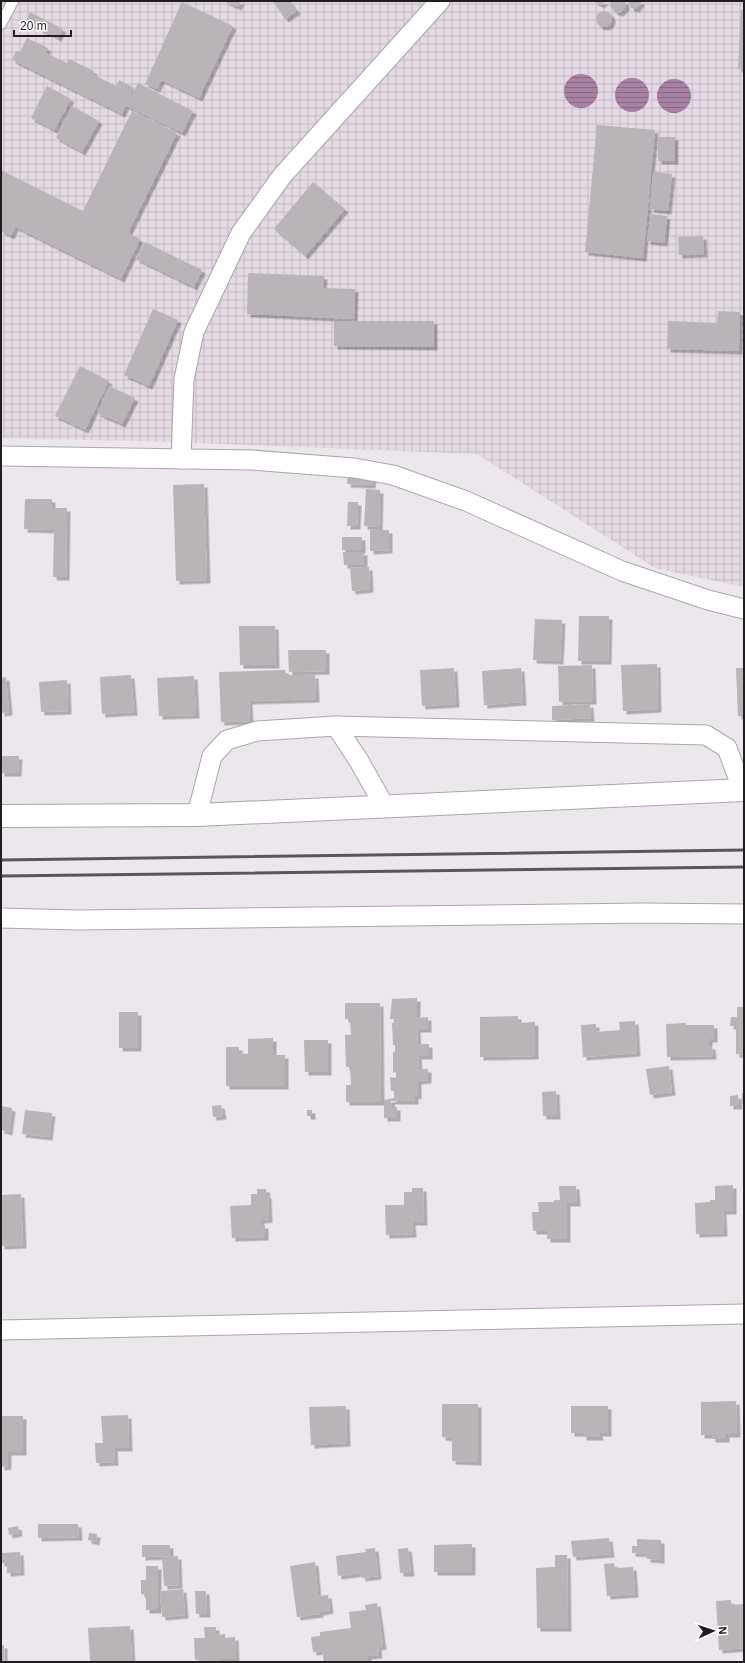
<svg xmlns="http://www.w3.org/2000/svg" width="745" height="1663" viewBox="0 0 745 1663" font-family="Helvetica,sans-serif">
<defs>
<pattern id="industrial-grid" width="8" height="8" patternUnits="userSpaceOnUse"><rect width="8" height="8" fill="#e5dae4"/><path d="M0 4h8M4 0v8" fill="none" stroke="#c4bbc3"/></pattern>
<pattern id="water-rules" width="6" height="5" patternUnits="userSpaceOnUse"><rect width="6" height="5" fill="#a681a3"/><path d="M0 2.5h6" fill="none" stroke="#876984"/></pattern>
<filter id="shadow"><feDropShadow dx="3.5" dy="3.5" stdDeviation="0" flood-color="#0004"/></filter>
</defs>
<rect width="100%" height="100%" fill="#ece7ec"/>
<path fill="url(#industrial-grid)" d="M1 1H744V587L655 568 477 454 174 442 1 438Z"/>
<g fill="url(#water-rules)">
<circle cx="581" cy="91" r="17"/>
<circle cx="632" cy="95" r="17"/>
<circle cx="674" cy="96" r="17"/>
</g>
<g fill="#b8b4b8" filter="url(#shadow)">
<path d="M224 1H241L238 7Z"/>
<path d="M273 1H290L297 11 285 19Z"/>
<path d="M593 1H605L601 5Z"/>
<path d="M611 1H625L626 7 620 13 615 12 610 6Z"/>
<path d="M628 1H641V3L636 9 631 8Z"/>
<path d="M182 2 233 26 199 98 161 80 157 89 145 84Z"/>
<path d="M741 10H744V69H738Z"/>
<circle cx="604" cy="19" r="8"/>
<path d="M30 12 63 29 58 38 26 22Z"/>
<path d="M27 38 48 48 46 53 67 63 69 59 94 71 92 74 116 86 119 80 134 88 122 114 12 60 16 51 20 52Z"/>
<path d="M138 83 193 111 182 133 126 106Z"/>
<path d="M47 86 71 99 54 130 31 118Z"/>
<path d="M72 106 99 121 82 152 56 138Z"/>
<path d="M132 111 177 133 128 233 140 239 121 279 15 227 11 236 1 231V170L83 211Z"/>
<path d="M597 125 655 130 643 258 585 252Z"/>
<rect x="658" y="137" width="17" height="24"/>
<path d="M653 172 672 174 668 211 650 209Z"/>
<path d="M313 182 345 209 305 256 274 229Z"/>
<path d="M651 214 667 216 664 243 647 241Z"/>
<path d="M703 236 704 254 679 255 678 237Z"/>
<path d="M145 242 202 270 194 287 136 259Z"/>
<path d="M248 273 324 276 323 288 355 289 354 319 247 314Z"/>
<path d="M153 309 178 320 149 386 124 375Z"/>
<path d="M718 311 740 312 739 351 667 349 668 321 717 323Z"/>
<path d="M334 321H434V347L334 346Z"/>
<path d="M80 366 109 381 85 430 55 416Z"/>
<path d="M109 386 135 398 122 424 97 413Z"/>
<path d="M348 473 373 474 372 485 347 484Z"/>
<path d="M204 484 207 580 176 581 173 485Z"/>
<path d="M366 489 380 490 379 527 364 526Z"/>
<path d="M25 499H52V508H67L66 577H53L54 530 24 529Z"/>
<path d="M348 502H358L357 526H347Z"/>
<path d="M370 530H389V550L370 551Z"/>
<rect x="342" y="537" width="20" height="13"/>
<path d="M343 552H364V565H344Z"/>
<path d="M369 567 370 589 352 591 350 568Z"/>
<path d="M579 616H609L608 661H578Z"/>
<path d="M535 619 562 620 560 661 533 660Z"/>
<path d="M239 626H275L276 665H240Z"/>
<path d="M288 650H326V671L289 672Z"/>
<path d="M657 664 658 709 623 711 621 665Z"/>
<path d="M592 665 593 701 559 702 558 666Z"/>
<path d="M454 668 456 704 422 706 420 670Z"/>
<path d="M521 668 523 702 484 705 482 671Z"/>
<path d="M736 668H744V716H738Z"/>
<path d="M285 670 286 675H315L316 699 249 701 250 721 221 722 219 672Z"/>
<path d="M131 675 134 712 102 714 100 677Z"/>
<path d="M194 676 196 715 159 716 157 678Z"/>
<path d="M6 677 9 712 1 713V678Z"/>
<path d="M67 680 68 711 41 712 39 682Z"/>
<path d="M590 704 591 718 552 720V706Z"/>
<path d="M1 756H19L18 773H1Z"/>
<path d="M417 998V1018L428 1017V1029H417L418 1044H429V1056H418L419 1069H428V1080L418 1081V1096L415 1095V1101H391L392 1107H397V1118H384V1100L394 1098V1091H391L390 1077 396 1078V1072L393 1073V1052H395V1045H393L392 1023H394V1019H390L392 999Z"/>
<path d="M345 1003H380L381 1102H346V1085H351L350 1067H346L345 1035H351L350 1019H345Z"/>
<path d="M737 1007H744V1055L736 1054V1026H730L731 1017H737Z"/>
<rect x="119" y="1012" width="19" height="36"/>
<path d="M518 1016V1023L535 1022V1056L480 1057V1017Z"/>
<path d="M635 1021 637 1053 583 1057 581 1025 596 1024V1032L620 1030 619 1022Z"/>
<path d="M686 1023V1025H714V1039H709V1046H712L713 1056 667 1057 666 1024Z"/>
<path d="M273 1038V1055H285V1086H226V1047H239V1053L248 1054V1039Z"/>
<path d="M304 1040H328V1072H305Z"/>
<path d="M669 1066 672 1092 650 1095 646 1069Z"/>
<path d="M556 1091 557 1116H543L542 1092Z"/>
<rect x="742" y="1093" width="2" height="11"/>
<path d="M738 1095 739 1106H730V1096Z"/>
<path d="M221 1105 223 1116 213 1117 212 1106Z"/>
<path d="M1 1106 12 1108 9 1132 1 1130Z"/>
<path d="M25 1110 52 1113 49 1137 22 1134Z"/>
<rect x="307" y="1110" width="5" height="6"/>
<path d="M733 1185V1211H723L724 1233 696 1234 695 1203 710 1202V1200H715V1186Z"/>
<path d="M559 1186H576L577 1203H567V1239H547V1231H533L532 1212H539L538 1202H554V1200H560Z"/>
<path d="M412 1188H423L424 1222H412L413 1234 386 1235 385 1205H404V1192H412Z"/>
<path d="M257 1189H266L267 1195H268L269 1219 261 1220V1225H265V1237L232 1238 230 1206 251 1205V1194H257Z"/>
<path d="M21 1194 23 1245 1 1246V1195Z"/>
<path d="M736 1401 737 1434H726V1439H712V1435H701V1402Z"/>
<path d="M442 1404H478V1462L452 1461V1438L442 1437Z"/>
<path d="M346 1406 347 1443 311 1445 309 1407Z"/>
<path d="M571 1406H608V1433H599L600 1437H583V1433H571Z"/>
<path d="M128 1415 129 1448H114L115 1462 96 1463 95 1443H103L101 1416Z"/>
<path d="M1 1416H23V1452H8V1466L1 1467Z"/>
<path d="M38 1524H78L79 1537 38 1538Z"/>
<path d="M18 1526 19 1533 9 1535 8 1528Z"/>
<path d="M89 1533 97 1534 96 1542 88 1540Z"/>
<path d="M609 1538 611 1554 573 1557 571 1541Z"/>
<path d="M637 1539 661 1540V1560L647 1559V1554L632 1553V1546H637Z"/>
<path d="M472 1544V1572H434V1545Z"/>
<path d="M142 1545H170V1556L142 1557Z"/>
<path d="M375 1548 378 1576 362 1578 361 1573 338 1576 336 1556 366 1552 365 1549Z"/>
<path d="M408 1548 411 1573H400L398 1549Z"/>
<path d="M20 1552 21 1572 7 1573V1563H1V1553Z"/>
<path d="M555 1555H567L568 1628H537L536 1568 555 1567Z"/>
<path d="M178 1556 179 1585 164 1586 162 1557Z"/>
<path d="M315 1562 318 1596 328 1595 330 1610 320 1612V1614L297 1617 290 1566Z"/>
<path d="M614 1563 615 1568 633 1567 635 1594 607 1596 604 1564Z"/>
<path d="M146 1566H158V1610H146V1594H141V1580H146Z"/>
<path d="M183 1589 185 1615 162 1617 160 1591Z"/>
<path d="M195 1591H206L207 1614H196Z"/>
<path d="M731 1600V1605L744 1604V1648L719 1650 716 1601Z"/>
<path d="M377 1603 383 1646 378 1647 379 1655 368 1656V1662H324L322 1651 313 1652 311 1637 320 1636V1632L351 1628 349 1612 366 1610 365 1605Z"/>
<path d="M130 1626 132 1662H90L88 1628Z"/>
<path d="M204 1627H216V1635L225 1634V1638L235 1637 236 1659H219V1662L195 1660 194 1638H205Z"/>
<rect x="1" y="1645" width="3" height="17"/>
</g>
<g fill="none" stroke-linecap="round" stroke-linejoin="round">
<defs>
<path id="service" d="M1 24 13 1"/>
<g id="minor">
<path d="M1 456 252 460 354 468 393 475 466 501 622 571 708 600 744 609"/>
<path d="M181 459 184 379 194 332 241 233 282 176 440 1"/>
<path d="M336 726 359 761 385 807"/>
<path d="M197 815 212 756 227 740 257 731 336 726 706 735 727 748 743 791"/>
<path d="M1 918 78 920 642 913 744 914"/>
<path d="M1 1330 744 1314"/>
</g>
<path id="tertiary" d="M1 816 197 815 744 790"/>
</defs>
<use href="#service" stroke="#aba6aa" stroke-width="12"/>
<use href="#minor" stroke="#aba6aa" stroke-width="21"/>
<use href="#tertiary" stroke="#aba6aa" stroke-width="24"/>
<use href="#service" stroke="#fff" stroke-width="10"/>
<use href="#minor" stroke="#fff" stroke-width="19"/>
<use href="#tertiary" stroke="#fff" stroke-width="22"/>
<g stroke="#595659" stroke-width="3">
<path d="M1 860 744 850"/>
<path d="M1 876 744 867"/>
</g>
</g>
<rect width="745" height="1663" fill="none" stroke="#1f1d1f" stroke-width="4"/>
<g transform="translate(713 1631) rotate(87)" stroke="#ffffff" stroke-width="3" paint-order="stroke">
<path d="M0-3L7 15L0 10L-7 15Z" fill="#1f1d1f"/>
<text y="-6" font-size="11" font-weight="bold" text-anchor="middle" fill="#1f1d1f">N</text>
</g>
<path d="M14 30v6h57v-6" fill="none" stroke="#1f1d1f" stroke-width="2"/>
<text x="20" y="30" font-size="12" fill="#1f1d1f" stroke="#ffffff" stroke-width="3" paint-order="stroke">20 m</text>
</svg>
